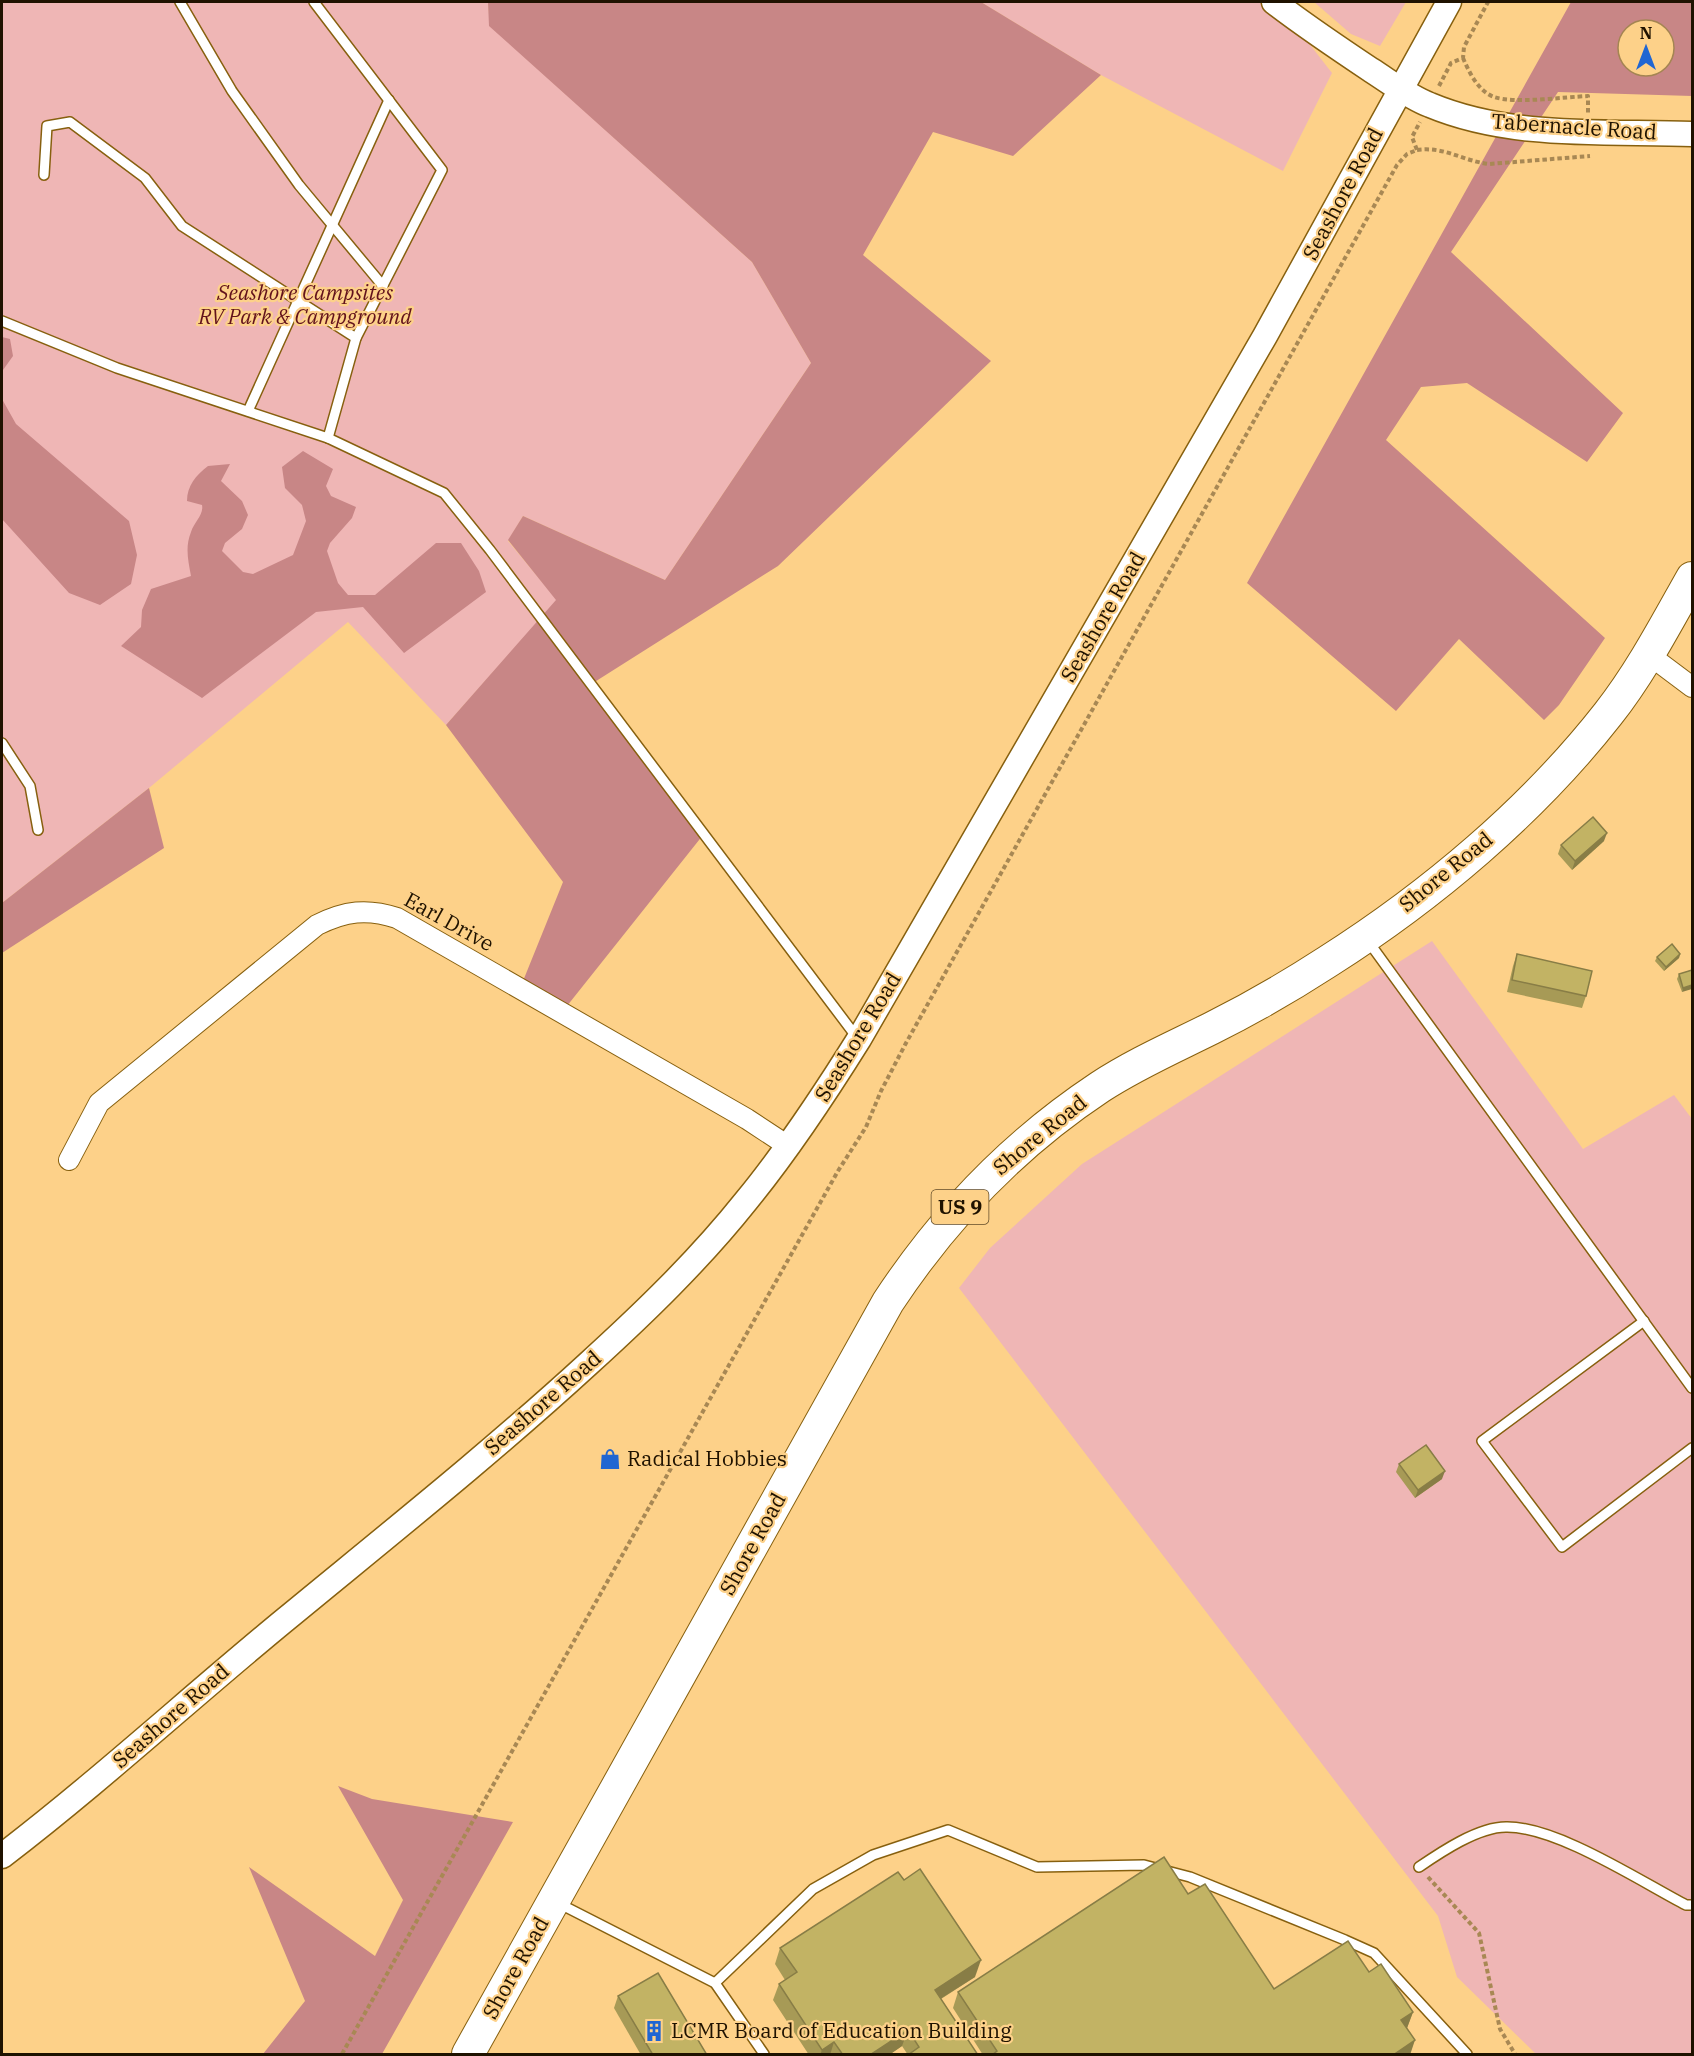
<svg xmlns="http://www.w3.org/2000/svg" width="1694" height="2056" viewBox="0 0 1694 2056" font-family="'IBM Plex Serif',serif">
<rect width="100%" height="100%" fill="#fdd189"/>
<g fill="#efb6b5">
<path d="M2 2H488L490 26 752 262 811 363 665 580 523 516 508 541 557 600 446 725 348 622 149 788 2 903Z"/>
<path d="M981 2H1259L1297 28 1332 73 1283 171 1101 75Z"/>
<path d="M1314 2H1406L1380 46 1351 34Z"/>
<path d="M1432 941 1583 1149 1674 1095 1692 1119V2054H1536L1457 1977 1438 1916 959 1288 990 1248 1082 1164Z"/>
</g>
<g fill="#c88686" fill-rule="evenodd">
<path d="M488 2H981L1101 75 1013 156 933 132 863 255 991 361 778 566 593 683 707 830 563 1011 521 986 563 882 446 725 556 600 508 540 523 516 665 580 811 363 752 262 489 26Z"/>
<path d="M1571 2H1692V96L1558 92 1451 252 1623 413 1587 462 1467 383 1421 387 1386 440 1605 638 1559 705 1544 720 1459 639 1396 711 1247 583ZM1628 30H1664V66H1628Z"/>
<path d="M2 337 10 339 13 356 3 370 2 383Z"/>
<path d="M2 399 16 424 129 521 137 555 131 584 100 605 69 593 2 519Z"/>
<path d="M303 451 333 469 326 486 331 496 356 507 352 518 330 543 327 551 338 583 348 595H375L436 543H461L479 571 486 592 404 653 363 607 316 612 202 698 121 646 141 627 142 610 151 589 191 576C188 560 185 547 191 532 194 522 204 515 202 505L187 501C187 486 196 475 208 466L230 464 221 481 242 501 248 515 242 529 225 543 222 551 243 572 253 574 293 555 306 521 302 505 285 488 282 467Z"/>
<path d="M149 788 164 848 2 953V903Z"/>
<path d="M338 1786 372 1799 513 1822 382 2054H263L305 2001 249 1867 375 1956 403 1900Z"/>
</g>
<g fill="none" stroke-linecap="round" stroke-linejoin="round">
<defs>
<g id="service">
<path d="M180 2 232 91 299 185 383 286"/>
<path d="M44 175 47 126 70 122 145 178 182 226 356 338"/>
<path d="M2 321 117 368 328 438 356 338 442 170 314 2"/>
<path d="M248 411 389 100"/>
<path d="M328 438 444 493 490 550 858 1039"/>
<path d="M2 743 30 786 38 830"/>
<path d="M1368 941 1692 1388"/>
<path d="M1644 1321 1482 1441 1562 1547 1692 1448"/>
<path d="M1419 1867C1441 1852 1478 1827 1506 1827 1556 1826 1640 1881 1686 1905H1692"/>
<path d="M558 1903 715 1983 764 2054"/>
<path d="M715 1983 813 1889 873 1855 948 1830 1037 1867 1144 1865 1190 1877 1345 1940 1374 1953 1467 2054"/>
</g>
<g id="minor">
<path d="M1648 654 1692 687"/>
<path d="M69 1160 99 1103 317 925C345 911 367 908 397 918L747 1119 788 1146"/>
</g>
<g id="tertiary">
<path d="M1274 2C1305 26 1338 48 1371 70 1390 82 1409 97 1430 105 1511 139 1606 131 1692 134"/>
<path d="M2 1856C100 1781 191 1697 286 1619 388 1535 491 1453 588 1364 644 1313 699 1260 746 1201 788 1150 824 1095 859 1039L1265 336 1449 2"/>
</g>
<path id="primary" d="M468 2054 888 1302C944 1217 1014 1144 1100 1087 1135 1064 1174 1047 1212 1028 1252 1008 1290 986 1327 962 1431 896 1532 811 1608 714 1641 672 1666 624 1692 578"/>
</defs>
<use href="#service" stroke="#87600f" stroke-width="12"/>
<use href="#minor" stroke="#87600f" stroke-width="22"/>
<use href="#tertiary" stroke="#87600f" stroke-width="27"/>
<use href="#primary" stroke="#87600f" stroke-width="34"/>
<g stroke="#a88854" stroke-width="4" stroke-dasharray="4.5 3" stroke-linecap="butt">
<path d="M1463 58C1469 72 1478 91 1494 97 1516 104 1564 97 1588 96V113"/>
<path d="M1439 86 1451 63 1463 58 1464 47 1488 2"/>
<path d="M1417 150C1444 146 1463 161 1489 164L1590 156"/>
<path d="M1428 1877 1479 1933 1500 2029 1515 2054"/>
<path d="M342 2054 838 1171 866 1127 881 1091 906 1043 1397 165 1407 154 1417 150 1412 137 1420 122"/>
</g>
<use href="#service" stroke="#fff" stroke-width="9"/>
<use href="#minor" stroke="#fff" stroke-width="20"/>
<use href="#tertiary" stroke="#fff" stroke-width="24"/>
<use href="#primary" stroke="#fff" stroke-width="32"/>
</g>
<g fill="#a79a56">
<path d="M1604 841 1572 870 1558 854 1561 845Z"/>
<path d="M1517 954 1586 996 1582 1008 1507 992 1513 966Z"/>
<path d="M1680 954 1679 958 1664 971 1655 961 1657 957Z"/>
<path d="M1692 970 1682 992 1677 979 1679 974Z"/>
<path d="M1399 1464 1442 1479 1415 1498 1396 1472Z"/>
<path d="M904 1880 975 1977 941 1999 978 2055H908L902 2046 889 2055H809L773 2000 779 1984 785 1980 775 1964 780 1948Z"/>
<path d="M1188 1894 1274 1989 1369 1972 1413 2012 1407 2028 1410 2055H983L953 2008 958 1992Z"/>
<path d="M618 1996 707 2055H641L614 2008Z"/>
</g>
<g fill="#887d46">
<path d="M1607 833 1604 841 1572 870 1575 861Z"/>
<path d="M1680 954 1679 958 1664 971 1666 967Z"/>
<path d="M1692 985V989L1682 992 1683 988Z"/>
<path d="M1445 1471 1442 1479 1415 1498 1418 1490Z"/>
<path d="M981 1960 975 1977 929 2006 935 1990Z"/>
<path d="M1413 2012 1407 2028 1401 2020Z"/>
<path d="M908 2030 902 2046 889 2055H870Z"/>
<path d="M1415 2040 1410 2055H1393Z"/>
<path d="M834 2042 830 2055H820L822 2050Z"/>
</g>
<g fill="#c2b364" stroke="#887d46" stroke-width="1.5">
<path d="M1593 817 1607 833 1575 861 1561 845Z"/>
<path d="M1672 944 1680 954 1666 967 1657 957Z"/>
<path d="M1517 954 1592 971 1586 996 1512 980Z"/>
<path d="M1692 970V985L1683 988 1679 974Z"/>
<path d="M1426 1445 1445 1471 1418 1490 1399 1464Z"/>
<path d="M1164 1857 1188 1894 1205 1884 1274 1989 1348 1941 1369 1972 1381 1964 1413 2012 1401 2020 1415 2040 1393 2055H992L997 2051 958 1992Z"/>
<path d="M920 1869 981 1960 935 1990 978 2055H908L919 2047 908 2030 870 2055H843L834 2042 822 2050 779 1984 797 1972 780 1948 898 1872 904 1880Z"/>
<path d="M658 1973 707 2055H653L618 1996Z"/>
</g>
<defs>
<symbol id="shop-bare" viewBox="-9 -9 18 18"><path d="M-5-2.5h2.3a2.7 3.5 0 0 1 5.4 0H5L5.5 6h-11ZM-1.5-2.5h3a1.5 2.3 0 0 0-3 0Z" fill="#2066d2" stroke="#fdd189" stroke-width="2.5" paint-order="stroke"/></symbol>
<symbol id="building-bare" viewBox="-9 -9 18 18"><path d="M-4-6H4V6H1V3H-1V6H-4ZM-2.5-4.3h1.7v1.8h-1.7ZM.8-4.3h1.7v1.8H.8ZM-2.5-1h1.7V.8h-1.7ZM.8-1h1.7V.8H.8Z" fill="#2066d2" stroke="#fdd189" stroke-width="2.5" paint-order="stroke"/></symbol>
</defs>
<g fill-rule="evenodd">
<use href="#shop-bare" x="595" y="1444" width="30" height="30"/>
<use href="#building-bare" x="639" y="2016" width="30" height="30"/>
</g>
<g text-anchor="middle" stroke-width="4.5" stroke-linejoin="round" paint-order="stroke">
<rect fill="#fdd189" stroke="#624b29" stroke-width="1.5" x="931.5" y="1190" width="57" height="34" rx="4.5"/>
<g font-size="20" font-weight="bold" fill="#1f1200">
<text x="960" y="1214">US 9</text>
</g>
<g font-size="21" fill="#1f1200" stroke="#fdd189">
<text transform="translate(1574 127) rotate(4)" y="7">Tabernacle Road</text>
<text transform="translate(1343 194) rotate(-62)" y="7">Seashore Road</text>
<text transform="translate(1103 617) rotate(-60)" y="7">Seashore Road</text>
<text transform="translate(1446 872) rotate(-39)" y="7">Shore Road</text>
<text transform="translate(449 922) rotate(29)" y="7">Earl Drive</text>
<text transform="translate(858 1037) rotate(-59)" y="7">Seashore Road</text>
<text transform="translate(1040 1135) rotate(-39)" y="7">Shore Road</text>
<text transform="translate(543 1403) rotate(-41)" y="7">Seashore Road</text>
<text transform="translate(753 1544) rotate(-61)" y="7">Shore Road</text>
<text transform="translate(171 1716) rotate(-41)" y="7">Seashore Road</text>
<text transform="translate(516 1968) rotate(-61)" y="7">Shore Road</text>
</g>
<g font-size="21" font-style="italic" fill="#62121c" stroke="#fdd189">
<text x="305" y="300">Seashore Campsites<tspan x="305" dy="24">RV Park &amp; Campground</tspan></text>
</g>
<g font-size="21" fill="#1f1200" stroke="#fdd189" text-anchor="start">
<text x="627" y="1466">Radical Hobbies</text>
<text x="671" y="2038">LCMR Board of Education Building</text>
</g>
</g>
<rect width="1694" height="2056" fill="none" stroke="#1f1200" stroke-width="6"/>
<g transform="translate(1646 48)"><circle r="28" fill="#fdd189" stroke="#a48552" stroke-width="1.5"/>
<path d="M0-4.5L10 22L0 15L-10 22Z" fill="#2066d2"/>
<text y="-9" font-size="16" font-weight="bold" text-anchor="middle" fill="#1f1200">N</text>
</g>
</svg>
